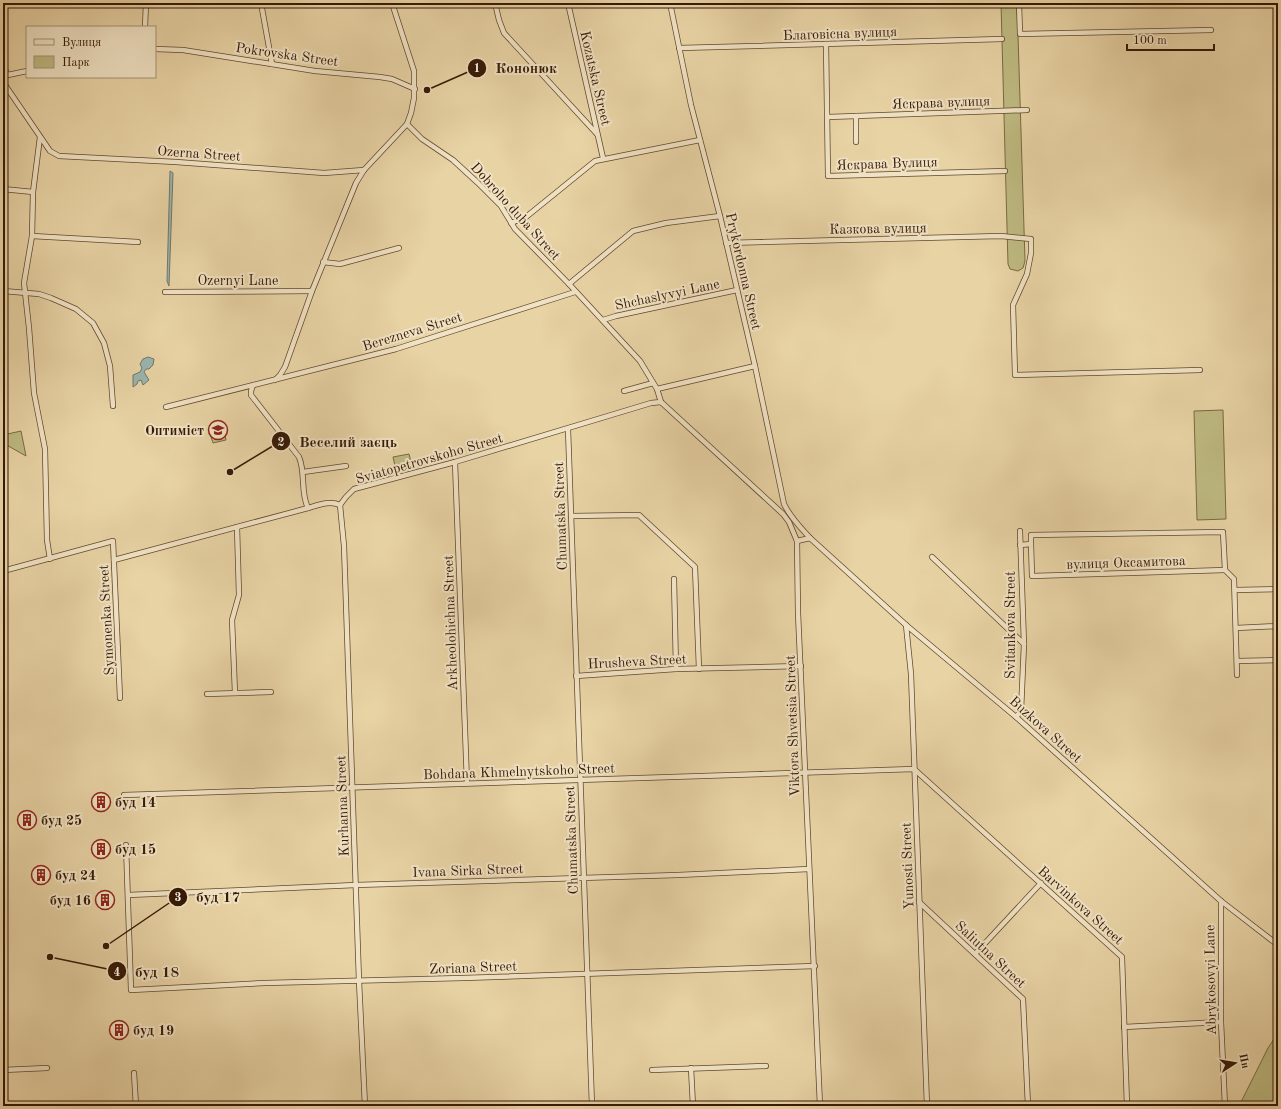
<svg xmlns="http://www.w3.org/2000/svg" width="1281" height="1109" viewBox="0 0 1281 1109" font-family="'Old Standard TT',serif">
<rect width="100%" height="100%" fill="#e8d3a5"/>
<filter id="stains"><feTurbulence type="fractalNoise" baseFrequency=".005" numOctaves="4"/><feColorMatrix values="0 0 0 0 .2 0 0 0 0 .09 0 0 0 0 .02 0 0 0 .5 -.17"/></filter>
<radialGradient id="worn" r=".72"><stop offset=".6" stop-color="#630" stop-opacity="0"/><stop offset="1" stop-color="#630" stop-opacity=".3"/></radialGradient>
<g fill="#beba81" stroke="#7a6a42">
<path d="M1001 3H1017L1025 261 1023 268 1018 271 1010 269 1008 264Z"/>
<path d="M1223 410 1226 519 1197 520 1194 411Z"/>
<path d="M224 430 226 440 213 443 210 434Z"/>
<path d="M21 431 26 456 3 443V435Z"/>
<path d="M409 454 411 462 395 466 393 457Z"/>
<path d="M1278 1033V1106H1239L1268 1048Z"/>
</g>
<g fill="#99b6b0" stroke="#71776b">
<path d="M170 171 173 173 169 286 167 281Z"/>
<path d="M148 357 154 359 153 365 149 369H146L144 372 149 380 143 385 141 380 138 381 137 384 133 387V375L140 372 142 368 140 364 143 359Z"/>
</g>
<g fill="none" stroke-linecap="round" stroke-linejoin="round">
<defs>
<g id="street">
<path d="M261 3 272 64"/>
<path d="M495 3 499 20 504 33 597 134"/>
<path d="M568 3 603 158"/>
<path d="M670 3 691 105 720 216 755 366 784 504C790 517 800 527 810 538"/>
<path d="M1019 3 1020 34 1211 30"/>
<path d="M145 27 146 3"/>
<path d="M826 44 828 176 1005 171"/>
<path d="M679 48 1002 39"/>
<path d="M155 49 183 50 315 71 380 77 392 79 415 89"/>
<path d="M3 65 7 74"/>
<path d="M3 76 27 71"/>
<path d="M3 82 50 151 59 156 176 162 324 173 364 170"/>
<path d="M856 116V142"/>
<path d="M828 117 1027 110"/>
<path d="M407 124 422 139 453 160 478 183 501 206 515 229 569 284 640 361 657 389 661 402"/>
<path d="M40 137 33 192 32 236 24 283 29 328 34 393 45 449 47 540 50 559"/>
<path d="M3 189 33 192"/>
<path d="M511 223 526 217 595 161 700 140"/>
<path d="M32 236 138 242"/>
<path d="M726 243 1001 236 1031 239V253L1027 274 1013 305 1015 375 1200 370"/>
<path d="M323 262 340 264 399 248"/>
<path d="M569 284 633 231 666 223 720 216"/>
<path d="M3 291 39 294 51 298 76 309 93 323 104 343 110 366 113 406"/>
<path d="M165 292 312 291"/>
<path d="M603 320 616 316 737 290"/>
<path d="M275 380 280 375 285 367 312 291 356 183 364 170 407 124 411 113 414 98V71L392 3"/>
<path d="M253 385 251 391V395L299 457C306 474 300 492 308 508"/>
<path d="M657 389 755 366"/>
<path d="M624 391 653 383"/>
<path d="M661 402 783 514 789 522 797 541 798 613 820 1106"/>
<path d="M166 407 396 349 575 292"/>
<path d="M568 429 592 1106"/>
<path d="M455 462 467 783"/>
<path d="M303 472 346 466"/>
<path d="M340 505 344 546 359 981 365 1106"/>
<path d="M571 516 639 515 695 567 699 669"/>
<path d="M797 541 810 538 906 625 1016 717 1221 901 1278 945"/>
<path d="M1020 545 1031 544 1032 576 1225 570 1223 532 1031 535V544"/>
<path d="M932 557 1024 644"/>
<path d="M114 560 308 508C318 505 330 500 340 505L346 497 354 489 455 462 651 403 661 402"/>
<path d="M1225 570 1234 579 1237 675"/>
<path d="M3 571 113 541 120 698"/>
<path d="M674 579 676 669"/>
<path d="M1235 590 1278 589"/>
<path d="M906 625 911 674 927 1106"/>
<path d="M1236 628 1278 626"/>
<path d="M1237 661 1278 660"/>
<path d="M576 676 676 669 801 666"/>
<path d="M235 693 232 620 239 595 237 527"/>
<path d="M207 694 271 692"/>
<path d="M1016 717 1021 711 1024 644 1020 531"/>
<path d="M124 795 914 769 1122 957 1127 1106"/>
<path d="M126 845 131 990 265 983 463 978 815 966"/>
<path d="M128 895 356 885 678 875 809 869"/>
<path d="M1221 901V1022L1225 1106"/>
<path d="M919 902 1023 999 1028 1106"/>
<path d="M975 954 1041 883"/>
<path d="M1124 1027 1221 1022"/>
<path d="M691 1068 693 1106"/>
<path d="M3 1070 47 1068"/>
<path d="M652 1070 766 1066"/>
<path d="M134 1073 136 1106"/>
</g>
</defs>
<use href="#street" stroke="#62482c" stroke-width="6"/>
<use href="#street" stroke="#f0e2c4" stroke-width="4.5"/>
</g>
<defs>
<symbol id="school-ring" viewBox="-11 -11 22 22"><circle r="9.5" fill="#f0e2c4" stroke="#8f2418" stroke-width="1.5"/><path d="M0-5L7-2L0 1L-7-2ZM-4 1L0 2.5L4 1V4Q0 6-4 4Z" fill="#8f2418"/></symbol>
<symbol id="building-ring" viewBox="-11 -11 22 22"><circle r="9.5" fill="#f0e2c4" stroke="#8f2418" stroke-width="1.5"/><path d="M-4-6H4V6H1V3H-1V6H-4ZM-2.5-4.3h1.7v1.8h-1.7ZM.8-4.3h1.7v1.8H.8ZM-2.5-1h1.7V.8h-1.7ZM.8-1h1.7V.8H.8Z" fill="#8f2418"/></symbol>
</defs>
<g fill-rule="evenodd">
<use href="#school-ring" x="207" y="419" width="22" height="22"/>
<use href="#building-ring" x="90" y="791" width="22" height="22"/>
<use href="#building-ring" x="16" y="809" width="22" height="22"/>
<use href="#building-ring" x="90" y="838" width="22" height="22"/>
<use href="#building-ring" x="30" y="864" width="22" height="22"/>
<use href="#building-ring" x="94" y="889" width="22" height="22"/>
<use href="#building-ring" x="108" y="1019" width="22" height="22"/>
</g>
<g text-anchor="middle" stroke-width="4" stroke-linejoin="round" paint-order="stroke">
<g font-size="14" fill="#361904" stroke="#f0e2c4">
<text transform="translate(840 33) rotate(-2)" y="5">Благовісна вулиця</text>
<text transform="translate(287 54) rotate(8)" y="5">Pokrovska Street</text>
<text transform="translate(596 78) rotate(77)" y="5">Kozatska Street</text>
<text transform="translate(941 102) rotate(-2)" y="5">Яскрава вулиця</text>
<text transform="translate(199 153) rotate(4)" y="5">Ozerna Street</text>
<text transform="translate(887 163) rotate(-2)" y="5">Яскрава Вулиця</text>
<text transform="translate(516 211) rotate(48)" y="5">Dobroho duba Street</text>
<text transform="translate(878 228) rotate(-1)" y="5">Казкова вулиця</text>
<text transform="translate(744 271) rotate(77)" y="5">Prykordonna Street</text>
<text x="238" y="285">Ozernyi Lane</text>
<text transform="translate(667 294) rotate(-12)" y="5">Shchaslyvyi Lane</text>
<text transform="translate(412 331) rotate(-17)" y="5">Berezneva Street</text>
<text transform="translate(429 458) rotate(-16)" y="5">Sviatopetrovskoho Street</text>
<text transform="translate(560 516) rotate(-92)" y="5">Chumatska Street</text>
<text transform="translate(1126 562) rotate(-2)" y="5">вулиця Оксамитова</text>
<text transform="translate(106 620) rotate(-93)" y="5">Symonenka Street</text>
<text transform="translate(450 623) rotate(-92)" y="5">Arkheolohichna Street</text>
<text transform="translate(1010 625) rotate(-90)" y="5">Svitankova Street</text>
<text transform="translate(637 661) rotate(-3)" y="5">Hrusheva Street</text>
<text transform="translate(792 726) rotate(-92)" y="5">Viktora Shvetsia Street</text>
<text transform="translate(1046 729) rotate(42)" y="5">Buzkova Street</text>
<text transform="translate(519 771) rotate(-2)" y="5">Bohdana Khmelnytskoho Street</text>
<text transform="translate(342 806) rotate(-92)" y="5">Kurhanna Street</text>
<text transform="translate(571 840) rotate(-92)" y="5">Chumatska Street</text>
<text transform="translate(907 866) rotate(-92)" y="5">Yunosti Street</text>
<text transform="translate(468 870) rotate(-2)" y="5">Ivana Sirka Street</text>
<text transform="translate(1081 905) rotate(42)" y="5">Barvinkova Street</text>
<text transform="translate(991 954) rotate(43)" y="5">Saliutna Street</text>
<text transform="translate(473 967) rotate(-2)" y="5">Zoriana Street</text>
<text transform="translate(1210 980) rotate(-91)" y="5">Abrykosovyi Lane</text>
</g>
<g font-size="14" font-weight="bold" fill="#361904" stroke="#f0e2c4" text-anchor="start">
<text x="204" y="435" text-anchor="end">Оптиміст</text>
<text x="115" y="807">буд 14</text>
<text x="41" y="825">буд 25</text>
<text x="115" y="854">буд 15</text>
<text x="55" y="880">буд 24</text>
<text x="91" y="905" text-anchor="end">буд 16</text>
<text x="133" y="1035">буд 19</text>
</g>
</g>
<path fill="none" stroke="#361904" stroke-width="1.5" d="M427 90L477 68M230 472L281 441M106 946L178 897M50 957L117 971"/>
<g fill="#361904" stroke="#f0e2c4" stroke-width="1.5">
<circle cx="427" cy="90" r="4"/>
<circle cx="230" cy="472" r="4"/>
<circle cx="106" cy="946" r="4"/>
<circle cx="50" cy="957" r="4"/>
<circle cx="477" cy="68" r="10"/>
<circle cx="281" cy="441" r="10"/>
<circle cx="178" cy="897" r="10"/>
<circle cx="117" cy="971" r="10"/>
</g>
<g font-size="12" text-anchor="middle" font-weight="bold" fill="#fff">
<text x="477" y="72">1</text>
<text x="281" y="446">2</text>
<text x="178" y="901">3</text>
<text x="117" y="976">4</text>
</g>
<g font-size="15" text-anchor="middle" font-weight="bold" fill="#361904" stroke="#f0e2c4" stroke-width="4" stroke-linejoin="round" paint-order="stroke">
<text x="526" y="73">Кононюк</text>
<text x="348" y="447">Веселий заєць</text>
<text x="218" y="902">буд 17</text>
<text x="157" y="977">буд 18</text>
</g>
<rect width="1281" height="1109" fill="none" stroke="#e8d3a5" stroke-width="16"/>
<rect x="4" y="4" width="1273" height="1101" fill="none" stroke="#361904" stroke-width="2"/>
<rect x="8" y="8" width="1265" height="1093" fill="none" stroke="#361904"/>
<rect x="26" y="26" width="130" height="52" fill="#f0e2c4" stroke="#a69277"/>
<rect x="34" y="39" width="20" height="6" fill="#f0e2c4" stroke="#a69277"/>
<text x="62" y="46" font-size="12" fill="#361904">Вулиця</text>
<rect x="34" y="56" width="20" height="12" fill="#beba81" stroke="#a69277"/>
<text x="62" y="66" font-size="12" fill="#361904">Парк</text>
<g transform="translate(1235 1063) rotate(78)" stroke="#f0e2c4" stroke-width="3" paint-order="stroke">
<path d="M0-3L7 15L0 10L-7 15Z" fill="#361904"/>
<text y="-6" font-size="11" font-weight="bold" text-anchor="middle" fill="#361904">Пн</text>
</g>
<path d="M1127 44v6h87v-6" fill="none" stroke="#361904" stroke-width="2"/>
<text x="1133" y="44" font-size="12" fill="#361904" stroke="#f0e2c4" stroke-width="3" paint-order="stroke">100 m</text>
<rect width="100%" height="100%" filter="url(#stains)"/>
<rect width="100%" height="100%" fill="url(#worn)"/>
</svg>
